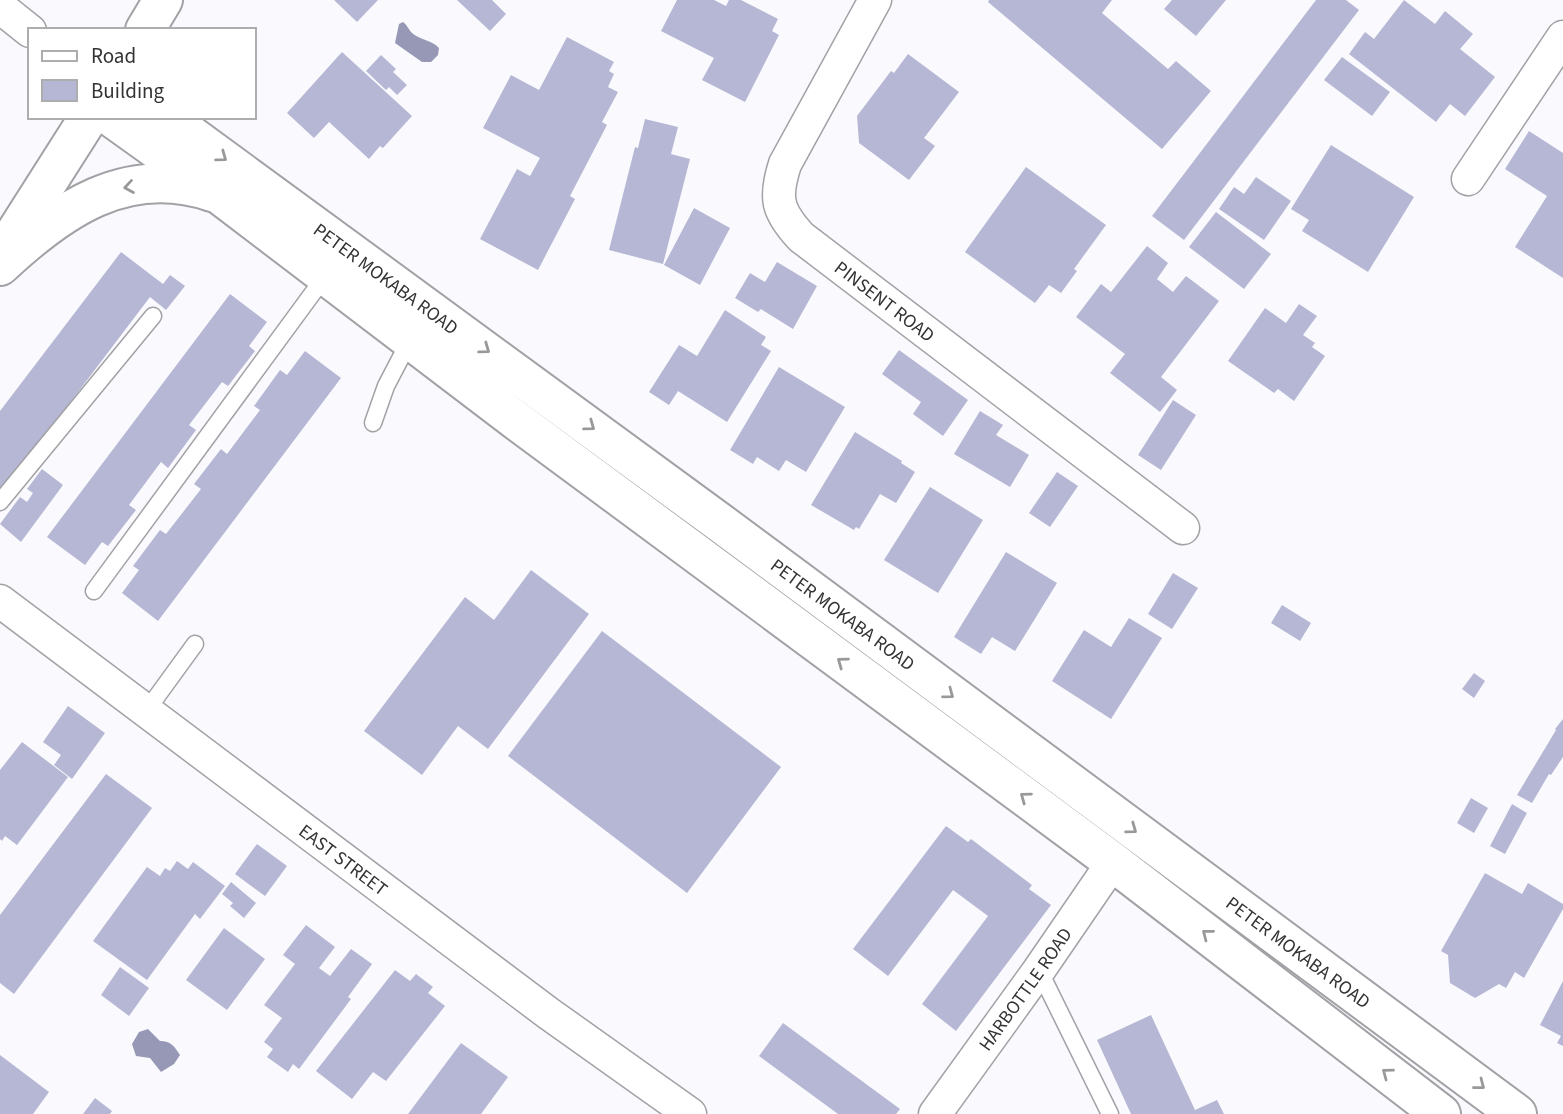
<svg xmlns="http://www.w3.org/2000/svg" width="1563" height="1114" viewBox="0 0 1563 1114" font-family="'Source Sans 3',sans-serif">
<rect width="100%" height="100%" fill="#fafafe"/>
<g fill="#9698b5">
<path d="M403 22C406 24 408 28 411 32 419 40 432 40 439 48L438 55 431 62H422L395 43 399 24Z"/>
<path d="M148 1029 160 1041C171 1041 174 1046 180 1055L174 1064 161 1072 150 1058 136 1056 132 1044 139 1032Z"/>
</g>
<g fill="#b5b7d4">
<path d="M334 0H378L357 22Z"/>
<path d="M457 0H492L506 14 490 31Z"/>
<path d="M677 0H714L726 6 729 0H741L778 19 772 31 779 35 745 102 702 80 714 58 661 31Z"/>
<path d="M989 0H1112L1102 13 1168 69 1176 61 1211 91 1162 149 988 2Z"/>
<path d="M1172 0H1226L1196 36 1164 9Z"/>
<path d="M1316 0H1346L1359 10 1184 240 1152 216Z"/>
<path d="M1404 0 1435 24 1445 11 1473 34 1460 49 1495 77 1465 116 1450 104 1436 122 1349 54 1365 32 1374 39Z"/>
<path d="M567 37 614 62 609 71 614 74 608 87 618 92 602 122 607 125 570 196 575 199 538 270 480 239 517 169 530 176 540 158 483 128 511 75 539 90Z"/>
<path d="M342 52 412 116 383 148 380 146 369 159 329 122 314 138 287 113Z"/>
<path d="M908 54 959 92 924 138 935 146 909 180 859 143 857 116 891 71 894 73Z"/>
<path d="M381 55 396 69 393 72 407 85 397 95 389 87 386 90 366 71Z"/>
<path d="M1342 57 1390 92 1372 116 1324 80Z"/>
<path d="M645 119 678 127 671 154 690 159 663 264 609 250 635 147 638 148Z"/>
<path d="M1529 131 1563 153V278L1515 247 1547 196 1505 169Z"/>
<path d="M1331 145 1414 197 1368 272 1302 231 1309 220 1291 209Z"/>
<path d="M1026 167 1106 225 1074 269 1077 271 1061 293 1049 285 1035 303 965 252Z"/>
<path d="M1256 177 1291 201 1264 240 1219 209 1234 187 1244 194Z"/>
<path d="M694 208 730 228 700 285 664 265Z"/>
<path d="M1216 212 1271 254 1244 289 1189 247Z"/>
<path d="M1147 246 1168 263 1157 279 1173 292 1186 276 1219 301 1161 377 1177 390 1160 412 1110 373 1125 354 1076 317 1101 284 1111 292Z"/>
<path d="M121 252 163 284 170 275 185 286 166 310 150 297 0 495V411Z"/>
<path d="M777 262 817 286 793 329 761 309 758 312 735 298 750 273 765 282Z"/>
<path d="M230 294 267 322 249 346 255 351 228 386 222 382 189 425 196 430 168 468 161 462 129 505 136 510 108 546 102 542 85 565 47 537Z"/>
<path d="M1299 304 1317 316 1303 335 1315 343 1312 347 1325 356 1294 401 1278 389 1274 393 1228 361 1265 308 1286 323Z"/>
<path d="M725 310 766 337 761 345 771 351 727 422 678 391 669 405 649 392 679 345 697 356Z"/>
<path d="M899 350 968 400 943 436 913 414 921 402 882 374Z"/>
<path d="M305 351 341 378 158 621 122 593 139 570 133 566 160 530 166 534 201 489 194 484 221 449 227 454 260 410 254 406 280 370 287 375Z"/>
<path d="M779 367 845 407 806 472 786 460 779 471 757 457 753 464 730 450Z"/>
<path d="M1173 400 1196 415 1161 470 1138 455Z"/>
<path d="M980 411 1003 425 996 435 1029 455 1010 487 954 454Z"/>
<path d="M855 432 902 461 901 463 915 472 896 503 880 494 859 529 856 527 854 530 811 505Z"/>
<path d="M42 469 63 485 21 542 0 524 20 497 27 502 33 493 27 489Z"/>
<path d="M1057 472 1078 486 1050 527 1029 513Z"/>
<path d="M930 487 983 520 938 593 884 560Z"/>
<path d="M1006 552 1057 583 1015 651 992 637 981 654 954 637Z"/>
<path d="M531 570 589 614 488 749 458 726 422 775 364 731 465 597 494 620Z"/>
<path d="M1173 573 1198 588 1172 629 1148 614Z"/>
<path d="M1282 605 1311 623 1300 641 1271 623Z"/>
<path d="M1129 618 1162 638 1111 719 1052 681 1084 630 1111 647Z"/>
<path d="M602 631 781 767 687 893 508 756Z"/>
<path d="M1474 673 1485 681 1474 698 1462 689Z"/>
<path d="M68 706 105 733 72 779 54 765 61 755 43 742Z"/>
<path d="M1563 719V757L1551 775 1549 774 1532 803 1517 795 1556 730 1555 729Z"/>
<path d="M22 742 68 777 17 845 5 836 2 841 0 839V770Z"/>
<path d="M106 774 152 808 14 994 0 983V915Z"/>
<path d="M1471 798 1488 808 1474 833 1457 823Z"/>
<path d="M1512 804 1527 813 1505 854 1490 846Z"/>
<path d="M946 826 968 842 971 839 1032 885 1029 889 1051 905 956 1031 922 1004 988 916 953 890 888 976 853 949Z"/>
<path d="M257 844 287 866 265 896 235 874Z"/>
<path d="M177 861 188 869 193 862 225 886 200 919 195 914 147 980 93 941 147 867 160 876 165 868 170 871Z"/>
<path d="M1485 873 1522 894 1528 883 1563 904V909L1524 978 1515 972 1506 988 1499 984 1475 998 1450 983 1448 955 1441 951Z"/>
<path d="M231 882 256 903 244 918 230 906 233 903 222 894Z"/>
<path d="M306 925 335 947 319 968 330 976 351 949 372 964 348 997 351 999 299 1069 293 1064 288 1072 267 1057 273 1049 264 1042 282 1018 264 1005 295 964 283 955Z"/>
<path d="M224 928 265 959 227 1010 186 980Z"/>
<path d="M120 967 149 988 129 1016 101 995Z"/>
<path d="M395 970 410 981 416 974 433 987 428 993 445 1006 386 1081 373 1072 352 1099 316 1071Z"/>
<path d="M1563 981V1046L1557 1043 1561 1036 1540 1025Z"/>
<path d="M1151 1015 1195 1110 1217 1100 1224 1114H1131L1097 1040Z"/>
<path d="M783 1023 900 1109 896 1114H838L759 1056Z"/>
<path d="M461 1043 508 1077 481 1114H408Z"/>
<path d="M0 1055 49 1092 33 1114H0Z"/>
<path d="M95 1098 112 1111 110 1114H83Z"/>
</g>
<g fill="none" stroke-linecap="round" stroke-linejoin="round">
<defs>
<g id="lane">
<path d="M373 423 386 386 410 340"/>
<path d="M0 502 153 316"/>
<path d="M94 591 326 275"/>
<path d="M147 710 195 644"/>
<path d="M1039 970 1110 1114"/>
</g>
<g id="street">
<path id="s1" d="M875 0 785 164C774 198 777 211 801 237L1183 528"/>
<path d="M0 7 30 31"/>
<path d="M1468 179 1563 37"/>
<path id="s2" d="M0 601 548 1013 690 1114"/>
<path id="s3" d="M935 1114 1039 970 1113 862"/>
</g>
<g id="secondary">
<path d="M145 30 163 0"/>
<path d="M111 117 220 195 513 418 1113 862 1441 1114"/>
<path id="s4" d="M166 117 719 522 1517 1114"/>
<path d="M7 246 89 117"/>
<path d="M0 266C60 210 126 163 212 192"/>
</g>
</defs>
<use href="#lane" stroke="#a2a2a6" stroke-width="19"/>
<use href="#street" stroke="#a2a2a6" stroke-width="35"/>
<use href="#secondary" stroke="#a2a2a6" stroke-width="42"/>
<use href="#lane" stroke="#fff" stroke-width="16"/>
<use href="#street" stroke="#fff" stroke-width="32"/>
<use href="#secondary" stroke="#fff" stroke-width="38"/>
</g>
<defs><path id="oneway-chevron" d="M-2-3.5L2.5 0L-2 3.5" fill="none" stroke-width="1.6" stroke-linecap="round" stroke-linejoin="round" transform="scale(1.75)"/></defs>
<g stroke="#99999a">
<use href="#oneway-chevron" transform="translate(222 157) rotate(36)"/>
<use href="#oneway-chevron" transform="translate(129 187) rotate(171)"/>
<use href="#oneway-chevron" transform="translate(485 349) rotate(36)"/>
<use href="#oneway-chevron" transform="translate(590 426) rotate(36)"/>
<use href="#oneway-chevron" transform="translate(842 662) rotate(-144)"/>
<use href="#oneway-chevron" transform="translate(949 694) rotate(37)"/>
<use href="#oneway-chevron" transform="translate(1025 797) rotate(-144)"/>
<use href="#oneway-chevron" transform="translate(1132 829) rotate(36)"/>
<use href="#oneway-chevron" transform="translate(1207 934) rotate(-142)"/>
<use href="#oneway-chevron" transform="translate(1387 1073) rotate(-143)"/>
<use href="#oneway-chevron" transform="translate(1480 1085) rotate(38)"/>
</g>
<g text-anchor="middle" stroke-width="6" stroke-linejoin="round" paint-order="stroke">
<g font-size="19" fill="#333334" stroke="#fff">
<text dy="7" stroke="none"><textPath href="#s4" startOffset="273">PETER MOKABA ROAD</textPath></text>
<text dy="7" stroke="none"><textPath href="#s1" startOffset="373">PINSENT ROAD</textPath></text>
<text dy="7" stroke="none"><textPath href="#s4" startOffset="840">PETER MOKABA ROAD</textPath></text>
<text dy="7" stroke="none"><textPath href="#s2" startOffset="430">EAST STREET</textPath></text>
<text dy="7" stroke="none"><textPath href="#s4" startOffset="1407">PETER MOKABA ROAD</textPath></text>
<text dy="7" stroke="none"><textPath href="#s3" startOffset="154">HARBOTTLE ROAD</textPath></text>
</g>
</g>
<rect x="28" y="28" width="228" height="91" fill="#ffffff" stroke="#adadae" stroke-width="2"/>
<rect x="42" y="51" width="35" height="10" fill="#ffffff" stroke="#adadae" stroke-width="2"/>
<text x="91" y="63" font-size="21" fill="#333334">Road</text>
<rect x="42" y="80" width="35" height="21" fill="#b5b7d4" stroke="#adadae" stroke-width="2"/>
<text x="91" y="98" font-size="21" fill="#333334">Building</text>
</svg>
